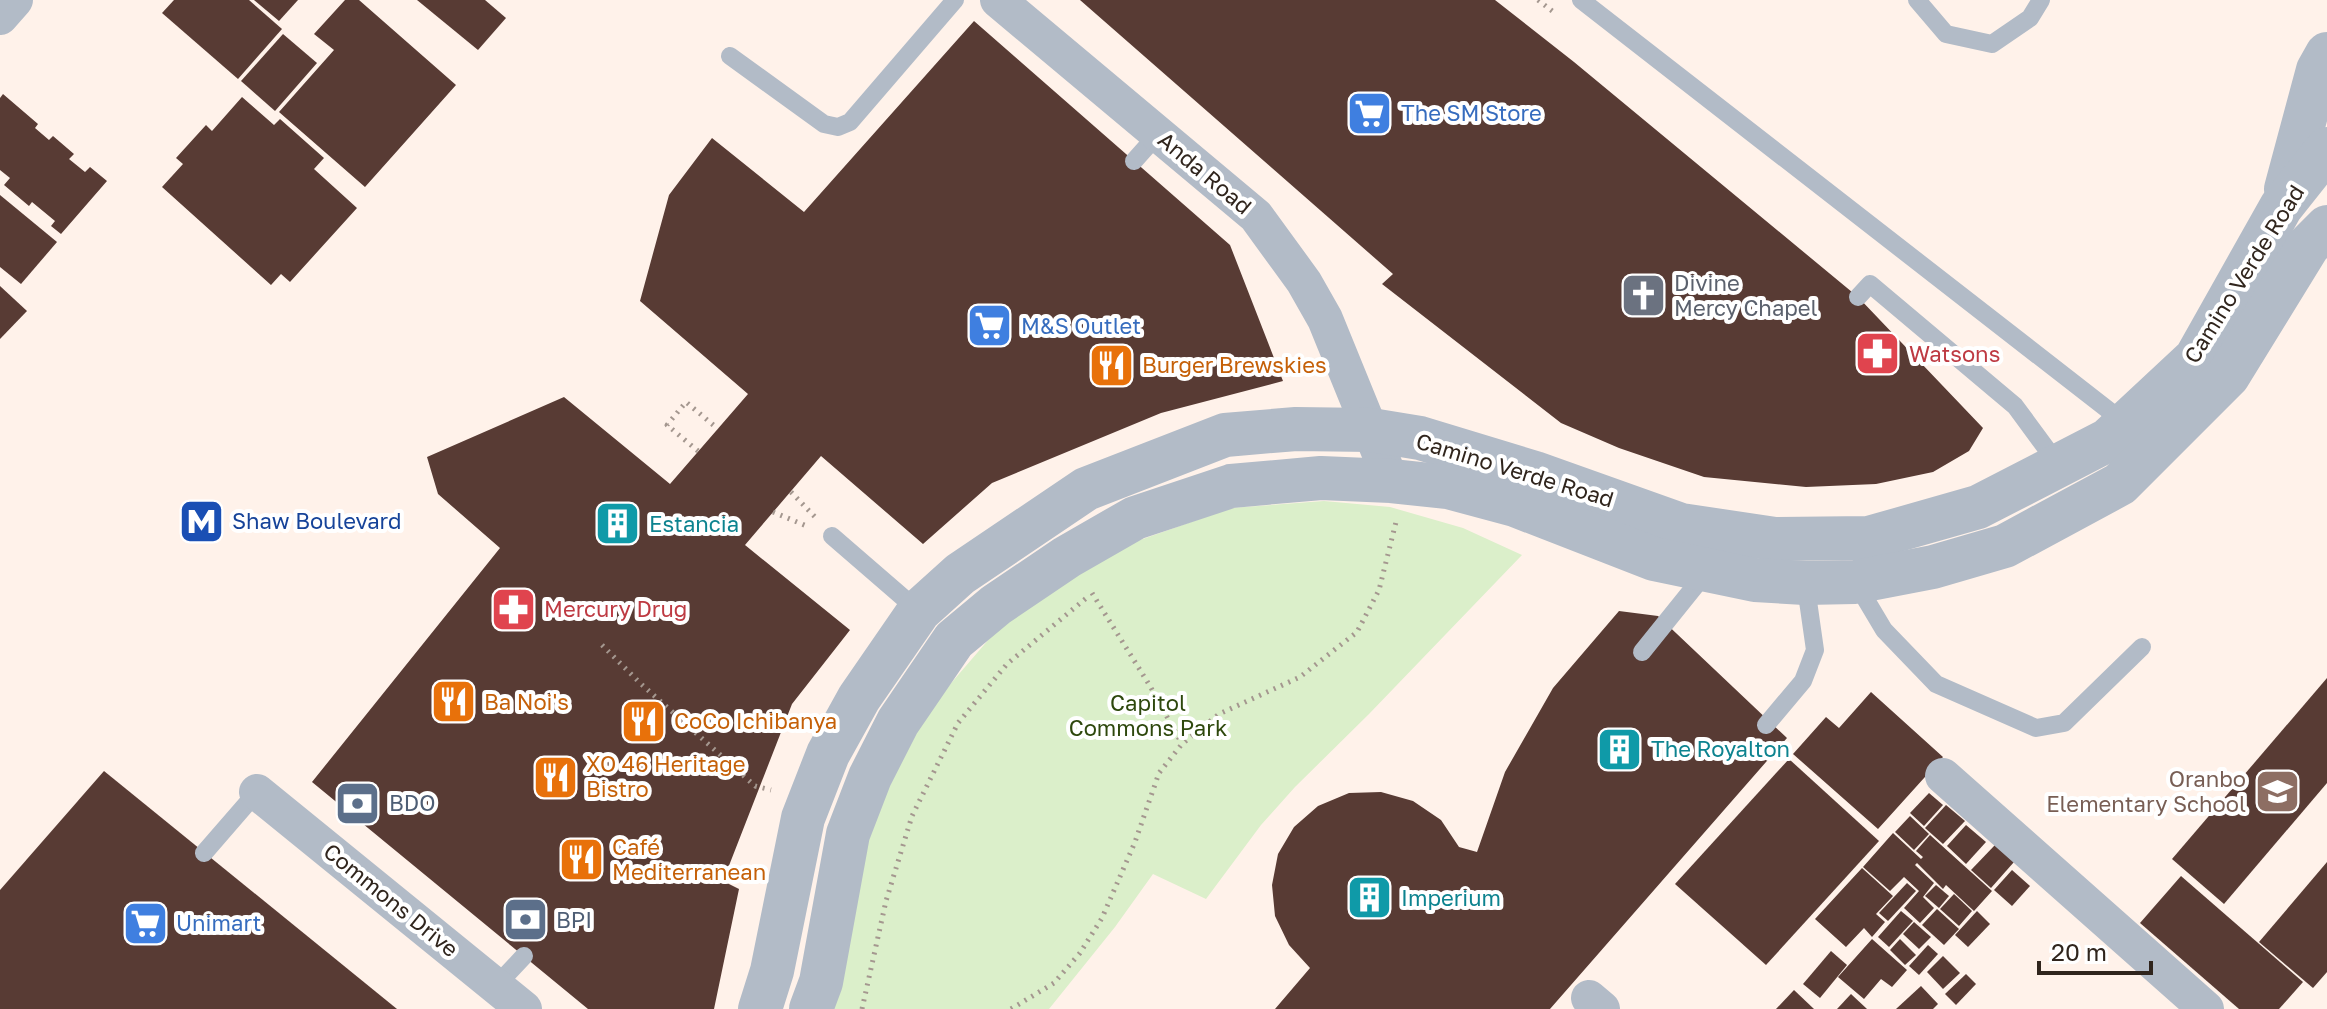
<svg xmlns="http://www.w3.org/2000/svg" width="2327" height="1009" viewBox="0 0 2327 1009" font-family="'Golos Text',sans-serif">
<rect width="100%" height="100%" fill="#fff2ea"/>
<path fill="#dbefca" d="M1324 501 1390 507 1463 528 1522 555 1369 714 1295 787 1261 825 1206 899 1153 874 1115 927 1049 1009H826L872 824 922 717 1008 617 1120 547 1231 508Z"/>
<g fill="#583b34">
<path d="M174 0H249L282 29 238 79 162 13Z"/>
<path d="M254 0H298L279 21Z"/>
<path d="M345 0H359L456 85 365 187 279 112 334 50 314 34Z"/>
<path d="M417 0H485L506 18 478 50Z"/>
<path d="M1080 0H1495L1574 62 1858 297 1983 428 1969 451 1933 472 1876 484 1806 487 1704 477 1619 448 1561 423 1382 284 1393 274Z"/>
<path d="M974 21 1230 245 1283 381 1161 413 992 483 923 544 821 456 745 545 850 630 792 704 723 881 739 889 714 1009H588L312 782 500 548 438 494 427 457 564 397 670 484 748 394 640 301 669 195 712 138 804 212Z"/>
<path d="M283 34 317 63 275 111 241 81Z"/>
<path d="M3 94 38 124 35 128 49 140 53 136 74 154 69 159 85 172 90 167 107 181 61 234 51 226 55 221 32 202 29 206 4 185 10 178 0 170V98Z"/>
<path d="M242 97 274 125 280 119 324 158 314 169 357 208 290 282 281 274 271 285 162 187 183 164 176 158 206 125 212 131Z"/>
<path d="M0 195 57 242 21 284 0 267Z"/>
<path d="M0 286 27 311 0 339Z"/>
<path d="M1619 611 1658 616 1787 738 1550 1009H1275L1310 968 1289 945 1275 916 1272 885 1278 854 1294 827 1318 806 1349 793 1381 792 1413 801 1441 820 1459 847 1477 852 1505 772 1553 688Z"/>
<path d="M2327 678V783L2224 904 2172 859Z"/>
<path d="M1871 692 1943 757 1878 829 1793 754 1826 717 1839 728Z"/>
<path d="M1789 759 1879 841 1766 965 1675 884Z"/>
<path d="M104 771 397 1009H0V890Z"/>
<path d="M1929 793 1943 805 1924 826 1910 813Z"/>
<path d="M1946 805 1965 821 1943 844 1925 828Z"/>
<path d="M1910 816 1929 834 1914 850 1895 832Z"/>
<path d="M1966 825 1986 842 1966 864 1947 846Z"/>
<path d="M1893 833 1921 859 1923 857 1916 851 1930 835 1992 891 1974 911 1946 885 1943 889 1917 863 1915 865 1934 883 1923 897 1934 908 1920 923 1904 908 1919 891 1904 877 1890 891 1863 867Z"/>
<path d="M1995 845 2014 862 1991 888 1971 870Z"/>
<path d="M2327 862V972L2313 988 2259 942Z"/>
<path d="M1862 868 1893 896 1876 914 1885 922 1872 937 1864 928 1846 947 1815 919Z"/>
<path d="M2012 870 2030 886 2012 906 1994 890Z"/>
<path d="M2181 876 2303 982 2279 1009H2239L2140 923Z"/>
<path d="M1907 883 1916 891 1888 921 1879 913Z"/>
<path d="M1936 885 1949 896 1939 908 1925 896Z"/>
<path d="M1954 894 1972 911 1959 926 1940 909Z"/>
<path d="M1937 909 1959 929 1944 945 1922 925Z"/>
<path d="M1901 911 1913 921 1889 947 1878 937Z"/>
<path d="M1977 911 1990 924 1968 947 1955 935Z"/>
<path d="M1914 922 1931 937 1919 949 1903 934Z"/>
<path d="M1872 939 1907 970 1892 987 1881 979 1864 999 1838 977Z"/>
<path d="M1900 939 1916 955 1905 965 1890 950Z"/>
<path d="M1928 945 1938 954 1919 975 1909 966Z"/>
<path d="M1831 951 1847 965 1820 998 1803 984Z"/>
<path d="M1943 956 1960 973 1943 989 1927 972Z"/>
<path d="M1966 974 1976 984 1956 1005 1945 994Z"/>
<path d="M1921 986 1938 1004 1933 1009H1896Z"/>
<path d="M1794 990 1814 1009H1776Z"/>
<path d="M1851 994 1867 1009H1837Z"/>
</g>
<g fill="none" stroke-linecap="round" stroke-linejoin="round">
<g stroke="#a4978f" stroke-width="5" stroke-dasharray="2 6" stroke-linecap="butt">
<path d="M1538 0 1556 14"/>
<path d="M698 451 667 425 686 402 718 429"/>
<path d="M791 492 815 517"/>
<path d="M773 512 809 527"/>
<path d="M1092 593 1150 686 1182 744"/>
<path d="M602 645 640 683 755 786 771 790"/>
<path d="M862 1009 886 901 912 816 958 723 1007 664 1090 595"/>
<path d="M1011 1009 1054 983 1080 953 1102 918 1135 842 1159 773 1182 744 1219 714 1300 677 1357 632 1379 590 1396 522"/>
</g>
<g stroke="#b2bbc7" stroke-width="18">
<path d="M1581 0 2125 423"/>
<path d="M1917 0 1946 34 1992 44 2030 18 2041 0"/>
<path d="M730 56 824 124 838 127 850 122 955 0"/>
<path d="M1134 161 1158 134"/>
<path d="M1858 297 1870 284 2015 406 2060 467"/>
<path d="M832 536 921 613"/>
<path d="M1856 583 1884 630 1936 684 2036 728 2064 723 2142 647"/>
<path d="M1642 652 1708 570"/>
<path d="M1766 725 1803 681 1815 650 1805 580"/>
<path d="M204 853 257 792"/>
<path d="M496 986 524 956"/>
</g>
<g stroke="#b2bbc7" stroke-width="36">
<path d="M998 0 1256 216 1304 282 1325 319 1391 481"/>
<path d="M0 17 15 0"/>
<path d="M1943 776 2206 1009"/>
<path d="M257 792 524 1009"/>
<path d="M1589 998 1602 1009"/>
</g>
<g stroke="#b2bbc7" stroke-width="44">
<path d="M2286 189 2318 70 2327 54"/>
<path d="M760 1009 772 971 803 818 828 754 859 698 919 611 960 574 1086 489 1225 435 1296 429 1371 430 1420 438 1535 473 1681 525 1775 539 1869 538 1978 507 2108 440 2196 358 2281 207 2327 149"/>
<path d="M811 1009 821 982 848 834 870 777 898 722 954 640 996 605 1067 557 1135 518 1231 486 1321 478 1391 481 1448 487 1515 505 1654 559 1755 580 1805 583 1855 582 1933 567 2005 546 2120 484 2228 376 2308 246 2327 227"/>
</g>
</g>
<defs>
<symbol id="supermarket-square" viewBox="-11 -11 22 22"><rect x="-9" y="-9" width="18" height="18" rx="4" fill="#3f7fe0" stroke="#fff"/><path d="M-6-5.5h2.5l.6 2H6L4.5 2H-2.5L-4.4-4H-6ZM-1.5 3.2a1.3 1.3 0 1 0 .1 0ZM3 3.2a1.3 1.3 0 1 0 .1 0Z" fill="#fff"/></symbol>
<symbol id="church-square" viewBox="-11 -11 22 22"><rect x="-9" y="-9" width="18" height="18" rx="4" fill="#6b7280" stroke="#fff"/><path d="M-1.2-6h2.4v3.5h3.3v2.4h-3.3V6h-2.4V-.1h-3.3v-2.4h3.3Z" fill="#fff"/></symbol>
<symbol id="pharmacy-square" viewBox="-11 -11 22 22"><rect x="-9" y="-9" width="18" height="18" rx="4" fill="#e0444e" stroke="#fff"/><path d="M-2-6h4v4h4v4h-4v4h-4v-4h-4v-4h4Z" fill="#fff"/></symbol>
<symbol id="restaurant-square" viewBox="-11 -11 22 22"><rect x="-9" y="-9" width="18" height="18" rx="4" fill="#e8710a" stroke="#fff"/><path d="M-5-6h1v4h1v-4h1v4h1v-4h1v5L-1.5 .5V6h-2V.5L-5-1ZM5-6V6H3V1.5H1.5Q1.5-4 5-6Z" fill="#fff"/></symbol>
<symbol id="metro-square" viewBox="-11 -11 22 22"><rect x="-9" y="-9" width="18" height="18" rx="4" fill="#1a4fb4" stroke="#fff"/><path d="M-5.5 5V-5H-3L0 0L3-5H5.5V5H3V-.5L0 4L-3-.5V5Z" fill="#fff"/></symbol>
<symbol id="building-square" viewBox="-11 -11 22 22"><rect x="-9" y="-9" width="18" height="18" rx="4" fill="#0f9aa8" stroke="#fff"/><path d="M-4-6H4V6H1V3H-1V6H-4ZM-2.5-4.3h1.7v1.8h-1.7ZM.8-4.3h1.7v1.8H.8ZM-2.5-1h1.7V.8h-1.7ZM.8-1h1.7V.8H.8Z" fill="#fff"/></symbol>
<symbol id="school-square" viewBox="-11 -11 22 22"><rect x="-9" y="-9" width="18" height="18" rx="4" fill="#8d6e63" stroke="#fff"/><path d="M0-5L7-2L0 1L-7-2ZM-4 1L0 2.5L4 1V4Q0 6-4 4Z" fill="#fff"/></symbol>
<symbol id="bank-square" viewBox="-11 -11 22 22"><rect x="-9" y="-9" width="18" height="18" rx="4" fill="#5c6f8a" stroke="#fff"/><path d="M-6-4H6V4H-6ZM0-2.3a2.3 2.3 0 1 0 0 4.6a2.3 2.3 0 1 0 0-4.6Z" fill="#fff"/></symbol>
</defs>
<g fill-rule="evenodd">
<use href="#supermarket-square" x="1344" y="88" width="51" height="51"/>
<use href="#church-square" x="1618" y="270" width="51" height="51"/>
<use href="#supermarket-square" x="964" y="300" width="51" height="51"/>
<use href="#pharmacy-square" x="1852" y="328" width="51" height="51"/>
<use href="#restaurant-square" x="1086" y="340" width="51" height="51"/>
<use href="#metro-square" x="176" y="496" width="51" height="51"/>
<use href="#building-square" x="592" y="498" width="51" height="51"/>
<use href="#pharmacy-square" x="488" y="584" width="51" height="51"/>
<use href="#restaurant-square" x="428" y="676" width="51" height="51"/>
<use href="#restaurant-square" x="618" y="696" width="51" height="51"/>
<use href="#building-square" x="1594" y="724" width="51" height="51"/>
<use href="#restaurant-square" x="530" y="752" width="51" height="51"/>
<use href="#school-square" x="2252" y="766" width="51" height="51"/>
<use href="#bank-square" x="332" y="778" width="51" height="51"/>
<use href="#restaurant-square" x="556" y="834" width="51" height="51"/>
<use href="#building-square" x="1344" y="872" width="51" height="51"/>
<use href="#bank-square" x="500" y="894" width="51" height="51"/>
<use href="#supermarket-square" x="120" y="898" width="51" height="51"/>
</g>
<g text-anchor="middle" stroke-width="8" stroke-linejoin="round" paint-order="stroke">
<g font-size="22" fill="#366cbe" stroke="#fff" text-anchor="start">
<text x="1401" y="121">The SM Store</text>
<text x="1021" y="334">M&amp;S Outlet</text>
<text x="176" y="931">Unimart</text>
</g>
<g font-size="22" fill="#30251d" stroke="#fff">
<text transform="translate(1205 173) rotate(40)" y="8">Anda Road</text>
<text transform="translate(2244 274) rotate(-58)" y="8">Camino Verde Road</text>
<text transform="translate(1515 470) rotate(17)" y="8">Camino Verde Road</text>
<text transform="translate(391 900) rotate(39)" y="8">Commons Drive</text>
</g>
<g font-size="22" fill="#5b616d" stroke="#fff" text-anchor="start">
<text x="1674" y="291">Divine<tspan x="1674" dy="25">Mercy Chapel</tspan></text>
</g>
<g font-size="22" fill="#be3a42" stroke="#fff" text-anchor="start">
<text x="1909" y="362">Watsons</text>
<text x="544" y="617">Mercury Drug</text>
</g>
<g font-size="22" fill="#c56008" stroke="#fff" text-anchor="start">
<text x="1142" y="373">Burger Brewskies</text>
<text x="484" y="710">Ba Noi's</text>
<text x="674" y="729">CoCo Ichibanya</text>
<text x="586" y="772">XO 46 Heritage<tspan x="586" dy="25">Bistro</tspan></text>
<text x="612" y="855">Café<tspan x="612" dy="25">Mediterranean</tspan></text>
</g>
<g font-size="22" fill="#164399" stroke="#fff" text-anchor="start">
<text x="232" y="529">Shaw Boulevard</text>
</g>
<g font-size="22" fill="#0d838f" stroke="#fff" text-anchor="start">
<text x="649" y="532">Estancia</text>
<text x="1651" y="757">The Royalton</text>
<text x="1401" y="906">Imperium</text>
</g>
<g font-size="22" fill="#2e480d" stroke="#fff">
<text x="1148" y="711">Capitol<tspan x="1148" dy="25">Commons Park</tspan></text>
</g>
<g font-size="22" fill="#785e54" stroke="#fff" text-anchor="end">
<text x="2246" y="787">Oranbo<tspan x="2246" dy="25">Elementary School</tspan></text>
</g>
<g font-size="22" fill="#4e5e75" stroke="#fff" text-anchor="start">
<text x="389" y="811">BDO</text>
<text x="556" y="928">BPI</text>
</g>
</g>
<path d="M2039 961v12h112v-12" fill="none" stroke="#30251d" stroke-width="4"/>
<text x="2051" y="961" font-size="24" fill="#30251d" stroke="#ffffff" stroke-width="6" paint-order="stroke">20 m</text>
</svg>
